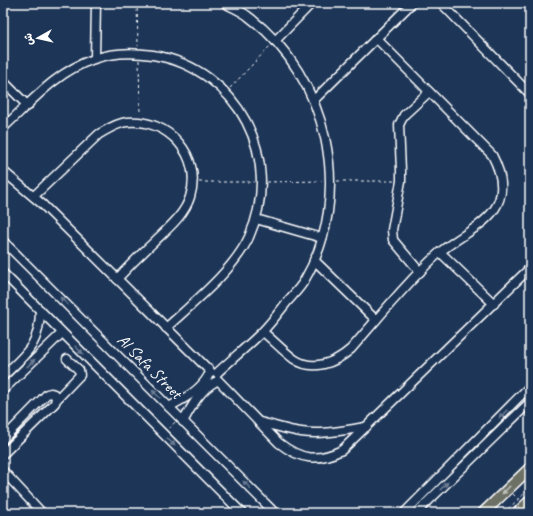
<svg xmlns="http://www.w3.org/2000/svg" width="533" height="516" viewBox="0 0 533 516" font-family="Caveat,'Playpen Sans Arabic',sans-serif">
<rect width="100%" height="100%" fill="#1d3557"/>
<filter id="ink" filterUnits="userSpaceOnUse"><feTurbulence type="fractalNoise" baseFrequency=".025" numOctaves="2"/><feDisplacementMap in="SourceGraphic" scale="8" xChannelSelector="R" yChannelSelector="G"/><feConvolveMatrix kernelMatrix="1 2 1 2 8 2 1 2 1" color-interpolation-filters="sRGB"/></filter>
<g filter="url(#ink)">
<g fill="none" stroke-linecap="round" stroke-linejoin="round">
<defs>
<g id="minor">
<path d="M441 3 530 94"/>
<path d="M275 41 312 3"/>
<path d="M95 58 96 3"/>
<path d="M3 81 28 106"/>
<path d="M314 100 412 3"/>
<path d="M3 128C31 102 57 71 94 59 113 52 133 52 153 55 239 69 284 159 249 237 234 270 193 303 166 328"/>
<path d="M3 171 42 204 211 372"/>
<path d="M34 196 99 134C108 129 117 123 127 122 168 118 203 156 190 197 184 216 167 229 154 242 141 254 129 266 117 279"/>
<path d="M256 219 322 238"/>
<path d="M3 241 275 513"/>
<path d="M440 252 494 304"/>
<path d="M314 260 376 320"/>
<path d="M420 272 393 240 392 230 401 181V170L399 125 404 115 429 92"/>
<path d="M3 273 242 513"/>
<path d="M263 332C273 340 283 351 294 359 313 372 335 363 351 349 380 316 407 282 439 253 456 238 482 227 494 210 506 193 501 172 492 155L376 38"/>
<path d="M217 373C232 359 248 346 262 332 271 323 279 312 287 302 293 295 300 288 304 281 355 195 328 76 249 17 242 11 233 8 225 3"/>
<path d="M3 376C26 354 40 345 40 310"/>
<path d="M218 380 279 443C301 460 317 462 342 450L530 268"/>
<path d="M3 390 62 333"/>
<path d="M56 400 80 375 79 370 67 359"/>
<path d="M169 407C183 399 200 391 208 376"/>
<path d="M183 422C191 407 200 390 215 382"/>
<path d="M259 422C273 425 287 430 301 432 323 435 345 430 366 427"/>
<path d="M3 439 47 394 51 393 54 394 56 398 55 403 3 454"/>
<path d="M3 471 42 513"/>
<path d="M404 513 530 386"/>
<path d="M416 513 530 402"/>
</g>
<g id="major">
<path d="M483 513 530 468"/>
<path d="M517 513 530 501"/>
</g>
</defs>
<use href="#minor" stroke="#fff" stroke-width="11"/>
<use href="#major" stroke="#fff" stroke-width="13"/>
<g stroke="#fff" stroke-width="1" stroke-dasharray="3 3" stroke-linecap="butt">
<path d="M137 3 138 46"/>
<path d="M139 60 140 114"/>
<path d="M230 88 271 45"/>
<path d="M337 181H394"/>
<path d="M199 182H254"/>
<path d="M267 182 322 181"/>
<path d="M169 429 175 422"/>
<path d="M513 494 518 499"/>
<path d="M504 513 530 488"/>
</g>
<use href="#minor" stroke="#1d3557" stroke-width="8"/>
<use href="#major" stroke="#6c7065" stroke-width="10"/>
</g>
<defs><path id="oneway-solid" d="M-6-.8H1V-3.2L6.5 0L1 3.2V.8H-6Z"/></defs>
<g fill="#6c7c92">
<use href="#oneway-solid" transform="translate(64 301) rotate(-135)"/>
<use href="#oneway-solid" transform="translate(79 350) rotate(45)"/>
<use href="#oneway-solid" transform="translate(31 363) rotate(-44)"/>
<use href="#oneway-solid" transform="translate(156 394) rotate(-135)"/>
<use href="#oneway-solid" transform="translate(503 414) rotate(135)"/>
<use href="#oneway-solid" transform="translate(171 442) rotate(45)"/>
<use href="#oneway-solid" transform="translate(247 485) rotate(-135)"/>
<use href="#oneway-solid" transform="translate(444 486) rotate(-44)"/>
</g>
<use fill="#bdbfba" href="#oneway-solid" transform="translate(506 490) rotate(135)"/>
</g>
<g text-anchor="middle" stroke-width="4" stroke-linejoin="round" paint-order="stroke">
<g font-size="17" fill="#fff" stroke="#1d3557">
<text transform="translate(150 366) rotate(45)" y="6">Al Safa Street</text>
</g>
</g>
<rect width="533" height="516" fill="none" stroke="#1d3557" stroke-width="16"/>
<rect x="8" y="8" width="517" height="500" fill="none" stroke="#fff" stroke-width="1.5" filter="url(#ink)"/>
<g transform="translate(38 38) rotate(262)" stroke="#1d3557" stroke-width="3" paint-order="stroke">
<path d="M0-3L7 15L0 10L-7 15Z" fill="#ffffff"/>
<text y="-6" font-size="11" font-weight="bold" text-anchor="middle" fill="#ffffff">ش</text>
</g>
</svg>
